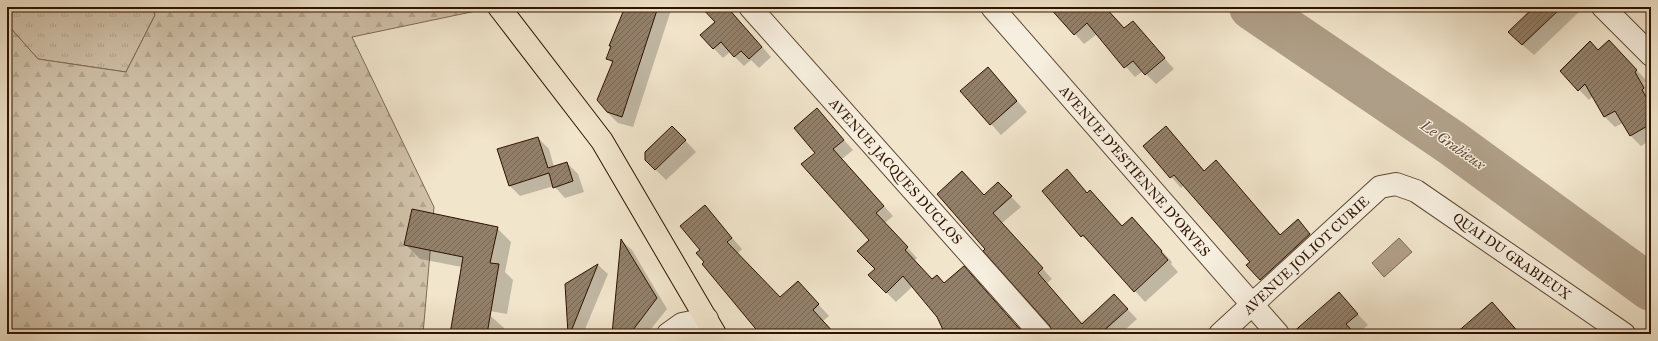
<svg xmlns="http://www.w3.org/2000/svg" width="1658" height="341" viewBox="0 0 1658 341" font-family="'IM FELL Great Primer',serif">
<defs>
<pattern id="grass-tufts" width="24" height="20" patternUnits="userSpaceOnUse"><rect width="24" height="20" fill="#d0c1a9"/><path d="M3 7l-1-3M5 7V3M7 7l1-3M15 17l-1-3M17 17v-4M19 17l1-3" fill="none" stroke="#b3a590"/></pattern>
<pattern id="forest-firs" width="22" height="20" patternUnits="userSpaceOnUse"><rect width="22" height="20" fill="#d0c1a9"/><path d="M5 1l3.5 6h-7zM16 11l3.5 6h-7z" fill="#b3a590"/></pattern>
<pattern id="building-hatch" width="6" height="6" patternUnits="userSpaceOnUse"><rect width="6" height="6" fill="#93806a"/><path d="M-1 1l2-2M0 6l6-6M5 7l2-2" fill="none" stroke="#786855"/></pattern>
</defs>
<rect width="100%" height="100%" fill="#f1e5cc"/>
<filter id="stains"><feTurbulence type="fractalNoise" baseFrequency=".005" numOctaves="4"/><feColorMatrix values="0 0 0 0 .2 0 0 0 0 .09 0 0 0 0 .02 0 0 0 .5 -.17"/></filter>
<radialGradient id="worn" r=".72"><stop offset=".6" stop-color="#630" stop-opacity="0"/><stop offset="1" stop-color="#630" stop-opacity=".3"/></radialGradient>
<path fill="url(#grass-tufts)" stroke="#7f6a54" d="M7 7H152L155 15 126 72 38 59 7 24Z"/>
<path fill="url(#forest-firs)" stroke="#7f6a54" d="M152 7H473L476 11 352 37 434 207 423 334H7V24L38 59 126 72 155 15Z"/>
<path fill="#af9e87" stroke="#7b6651" d="M1399 238 1412 252 1384 277 1372 263Z"/>
<g fill="#0003">
<path d="M626 7H672L633 127 618 123 607 112 613 64 607 58 612 47 610 45Z"/>
<path d="M702 7H727L771 57 759 68 751 60 744 66 730 52 723 58 701 35 716 22Z"/>
<path d="M1051 7H1105L1125 29 1133 22 1174 69 1156 84 1143 71 1135 77 1097 34 1084 44Z"/>
<path d="M1535 7H1574L1579 12 1534 55 1520 43Z"/>
<path d="M1598 51 1619 52 1647 81 1644 83 1651 94V140L1641 146 1631 136 1623 123 1615 127 1605 117 1593 96 1589 100 1561 71Z"/>
<path d="M988 68 1027 112 1001 135 991 124Z"/>
<path d="M826 120 853 150 842 159 893 216 885 223 917 258 914 261 933 280 937 276 945 284 974 278 1024 334H946L937 316 913 286 896 302 886 292 876 269 870 240 816 153Z"/>
<path d="M1166 128 1205 171 1216 161 1281 235 1298 221 1320 245 1271 290 1260 280 1251 262 1184 185 1181 188 1144 146Z"/>
<path d="M538 138 549 149 554 167 567 163 578 174 584 192 565 198 554 186 520 196 509 185Z"/>
<path d="M683 138 696 152 666 180 655 169Z"/>
<path d="M1067 171 1088 194 1090 192 1101 202 1122 227 1142 229 1172 262 1171 264 1178 272 1145 302 1094 246 1082 236 1043 191Z"/>
<path d="M998 183 1021 207 1002 223 1052 279 1047 283 1081 323 1114 295 1137 319 1126 329 1130 334H1054L1051 325 987 249 984 196Z"/>
<path d="M705 207 742 249 737 254 780 298 798 282 829 316 823 321 835 334H761L705 262 701 250Z"/>
<path d="M497 228 511 242 505 272 513 280 507 314 484 310 504 328 503 334H451L462 267 420 259 405 244Z"/>
<path d="M622 241 632 250 667 309 647 334H613Z"/>
<path d="M598 265 608 274 583 334H569L566 284Z"/>
<path d="M1339 294 1368 325 1358 334H1307Z"/>
<path d="M1492 303 1521 334H1457Z"/>
</g>
<g fill="none" stroke-linecap="round" stroke-linejoin="round">
<path stroke="#af9e87" stroke-width="46" d="M1252 7 1452 143 1651 288"/>
</g>
<g fill="url(#building-hatch)" stroke="#2e1300">
<path d="M625 7H658L622 117 607 112 597 100 613 61 606 59 611 46H609Z"/>
<path d="M701 7H727L762 47 749 59 741 51 734 57 721 42 713 49 700 35 715 22Z"/>
<path d="M1049 7H1105L1124 28 1133 21 1165 58 1145 75 1133 61 1124 68 1087 23 1074 35Z"/>
<path d="M1534 7H1562L1522 45 1508 32Z"/>
<path d="M1609 40 1637 70 1635 72 1644 88 1642 90 1651 105V124L1630 136 1615 111 1604 117 1585 84 1578 91 1560 71 1590 41 1598 50Z"/>
<path d="M988 67 1017 101 990 125 960 91Z"/>
<path d="M817 108 844 140 833 149 884 206 876 213 908 247 905 250 932 279 937 275 944 283 964 266 1024 334H945L937 317 903 276 886 293 868 275 875 269 857 251 869 240 801 164 815 153 794 128Z"/>
<path d="M672 126 686 140 655 170 645 160V152Z"/>
<path d="M1166 126 1204 171 1216 160 1280 235 1298 219 1310 234 1260 280 1246 265 1250 262 1174 175 1170 178 1143 146Z"/>
<path d="M538 137 548 168 567 162 573 181 553 188 549 173 509 186 497 149Z"/>
<path d="M1067 169 1087 193 1090 190 1122 226 1132 217 1162 251 1161 252 1168 260 1134 292 1083 235 1081 237 1042 191Z"/>
<path d="M962 171 984 195 998 182 1012 196 993 213 1043 268 1038 273 1082 324 1114 294 1128 309 1100 334H1053L1050 326 983 251 985 249 937 194Z"/>
<path d="M705 205 732 238 727 242 780 297 798 281 819 304 813 310 835 334H760L702 264 704 262 696 253 700 250 680 226Z"/>
<path d="M412 209 498 227 490 263 499 264 487 334H450L463 257 404 245Z"/>
<path d="M621 239 657 298 630 334H612Z"/>
<path d="M598 264 570 334H568L565 284Z"/>
<path d="M1339 292 1358 314 1346 324 1355 334H1291Z"/>
<path d="M1492 302 1520 334H1455Z"/>
</g>
<g fill="none" stroke-linecap="round" stroke-linejoin="round">
<defs>
<g id="minor">
<path d="M750 7 1041 334"/>
<path d="M992 7 1278 334"/>
<path d="M1603 7 1651 55"/>
<path d="M668 334 682 324 707 319 703 334"/>
<path d="M1220 334 1380 187 1396 184 1416 191 1624 334"/>
</g>
<path id="major" d="M499 7 602 141 715 334"/>
</defs>
<use href="#minor" stroke="#5f4833" stroke-width="24"/>
<use href="#major" stroke="#2e1300" stroke-width="24"/>
<use href="#minor" stroke="#f6eede" stroke-width="22"/>
<use href="#major" stroke="#f1e5cc" stroke-width="22"/>
</g>
<g text-anchor="middle" stroke-width="3" stroke-linejoin="round" paint-order="stroke">
<g font-size="14" fill="#2e1300" stroke="#f6eede">
<text transform="translate(896 171) rotate(48)" y="5">AVENUE JACQUES DUCLOS</text>
<text transform="translate(1135 171) rotate(49)" y="5">AVENUE D'ESTIENNE D'ORVES</text>
<text transform="translate(1306 255) rotate(-43)" y="5">AVENUE JOLIOT CURIE</text>
<text transform="translate(1512 256) rotate(35)" y="5">QUAI DU GRABIEUX</text>
</g>
<g font-size="15" font-style="italic" fill="#624b36" stroke="#f6eede">
<text transform="translate(1453 145) rotate(35)" y="5">Le Grabieux</text>
</g>
</g>
<rect width="1658" height="341" fill="none" stroke="#f1e5cc" stroke-width="24"/>
<rect x="8" y="8" width="1642" height="325" fill="none" stroke="#2e1300" stroke-width="2"/>
<rect x="12" y="12" width="1634" height="317" fill="none" stroke="#2e1300"/>
<rect width="100%" height="100%" filter="url(#stains)"/>
<rect width="100%" height="100%" fill="url(#worn)"/>
</svg>
